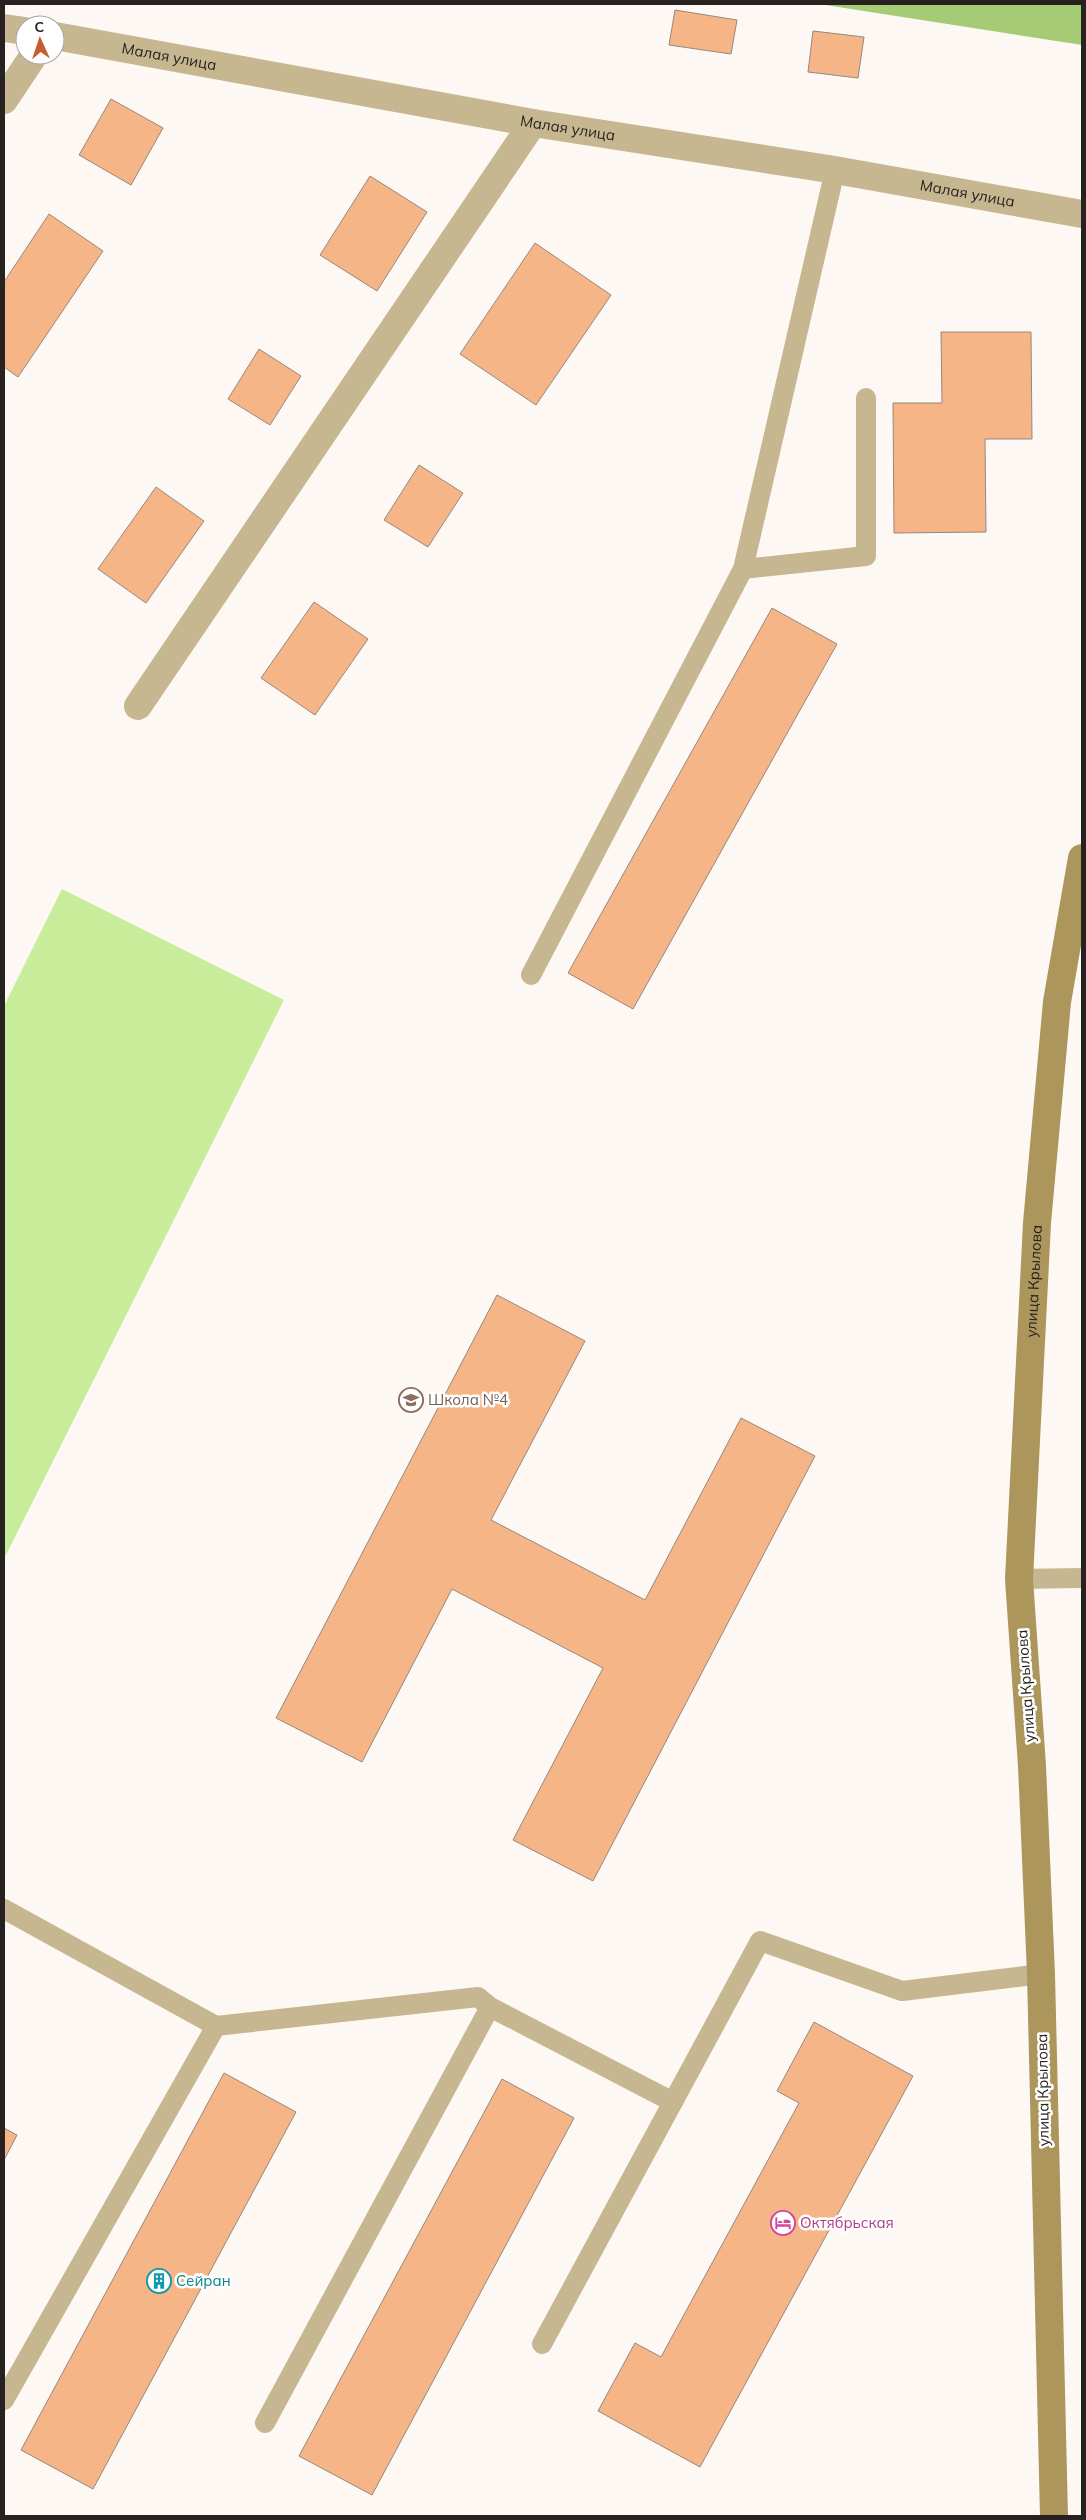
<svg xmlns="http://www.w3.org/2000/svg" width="1086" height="2520" viewBox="0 0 1086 2520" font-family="Mulish,sans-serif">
<rect width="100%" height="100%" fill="#fef8f4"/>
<path fill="#c7ed9a" d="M62 889 284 1000 4 1559V1006Z"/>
<path fill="#a5cb75" d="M819 4H1082V45Z"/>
<g fill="#f5b587" stroke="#95887f">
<path d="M675 10 737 20 731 54 669 45Z"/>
<path d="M813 31 864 37 858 78 808 72Z"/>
<path d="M111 99 163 128 131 185 79 155Z"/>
<path d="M370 176 427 212 377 291 320 255Z"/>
<path d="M49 214 103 251 18 377 4 367V282Z"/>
<path d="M535 243 611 295 536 405 460 354Z"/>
<path d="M941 332H1031L1032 439H985L986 532 894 533 893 403H942Z"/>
<path d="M259 349 301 376 270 425 228 399Z"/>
<path d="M419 465 463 493 428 547 384 520Z"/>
<path d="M156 487 204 521 146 603 98 569Z"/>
<path d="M314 602 368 639 315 715 261 678Z"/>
<path d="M772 608 837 644 633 1009 568 973Z"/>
<path d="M497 1295 585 1341 491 1520 645 1600 741 1418 815 1456 593 1881 513 1840 603 1668 452 1589 362 1762 276 1718Z"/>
<path d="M814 2022 913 2076 700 2467 598 2411 635 2343 661 2357 799 2103 777 2091Z"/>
<path d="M224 2073 296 2112 93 2489 21 2450Z"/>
<path d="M502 2079 574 2118 372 2495 299 2456Z"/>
<path d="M4 2128 17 2135 4 2160Z"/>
</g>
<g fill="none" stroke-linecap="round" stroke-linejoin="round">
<g stroke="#c6b791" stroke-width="20">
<path d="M743 569 866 556V398"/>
<path d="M531 975 743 569 835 170"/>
<path d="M1019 1579 1082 1578"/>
<path d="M4 1909 216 2026 478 1997 490 2007 673 2102"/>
<path d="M542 2344 760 1941 902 1991 1041 1974"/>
<path d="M4 2400 216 2026"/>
<path d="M265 2423 490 2007"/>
</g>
<g stroke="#c6b791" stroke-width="28">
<path d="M4 28 25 31"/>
<path id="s1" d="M55 36 533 123 835 170 1082 214"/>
<path d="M4 100 34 55"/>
<path d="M138 706 533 123"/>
</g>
<path stroke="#ac965b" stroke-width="28" id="s2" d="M1054 2516 1041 1974 1032 1766 1019 1579 1037 1223 1057 1002 1082 858"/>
</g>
<defs>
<symbol id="school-ring" viewBox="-11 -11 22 22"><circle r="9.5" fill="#fff" stroke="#8d6e63" stroke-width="1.5"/><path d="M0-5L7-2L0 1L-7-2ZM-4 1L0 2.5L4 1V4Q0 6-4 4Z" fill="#8d6e63"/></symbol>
<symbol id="hotel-ring" viewBox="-11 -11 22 22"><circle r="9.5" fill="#fff" stroke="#d1479c" stroke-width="1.5"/><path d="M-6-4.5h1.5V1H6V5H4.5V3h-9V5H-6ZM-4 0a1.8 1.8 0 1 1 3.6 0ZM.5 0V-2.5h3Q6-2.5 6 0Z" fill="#d1479c"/></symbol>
<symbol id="building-ring" viewBox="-11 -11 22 22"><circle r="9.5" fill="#fff" stroke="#0f9aa8" stroke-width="1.5"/><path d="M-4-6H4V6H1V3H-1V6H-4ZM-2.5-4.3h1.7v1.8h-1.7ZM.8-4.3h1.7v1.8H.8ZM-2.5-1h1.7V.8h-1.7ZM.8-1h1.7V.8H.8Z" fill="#0f9aa8"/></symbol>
</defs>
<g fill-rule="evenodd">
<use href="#school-ring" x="397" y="1386" width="28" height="28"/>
<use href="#hotel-ring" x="769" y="2209" width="28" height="28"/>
<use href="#building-ring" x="145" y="2267" width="28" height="28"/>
</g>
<g text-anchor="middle" stroke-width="5" stroke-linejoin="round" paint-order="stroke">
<g font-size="15" fill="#27221f" stroke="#fff">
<text dy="5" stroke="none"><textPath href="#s1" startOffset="116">Малая улица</textPath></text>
<text dy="5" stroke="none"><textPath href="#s1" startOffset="521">Малая улица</textPath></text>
<text dy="5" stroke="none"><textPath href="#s1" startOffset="926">Малая улица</textPath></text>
<text dy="5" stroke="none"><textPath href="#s2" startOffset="1236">улица Крылова</textPath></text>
<text transform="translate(1026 1686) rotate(-94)" y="5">улица Крылова</text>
<text transform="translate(1043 2090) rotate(-91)" y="5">улица Крылова</text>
</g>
<g font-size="15" fill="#785e54" stroke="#fff" text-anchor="start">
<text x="428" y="1405">Школа №4</text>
</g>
<g font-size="15" fill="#b23c85" stroke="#fff" text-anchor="start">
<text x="800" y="2228">Октябрьская</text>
</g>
<g font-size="15" fill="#0d838f" stroke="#fff" text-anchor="start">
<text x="176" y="2286">Сейран</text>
</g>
</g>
<rect width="1086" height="2520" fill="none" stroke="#27221f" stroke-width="10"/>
<g transform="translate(40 40) rotate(357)"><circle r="24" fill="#ffffff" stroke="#a9a7a5"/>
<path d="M0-4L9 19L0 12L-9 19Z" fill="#c45d2f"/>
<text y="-8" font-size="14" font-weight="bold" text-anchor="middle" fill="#27221f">С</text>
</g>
</svg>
